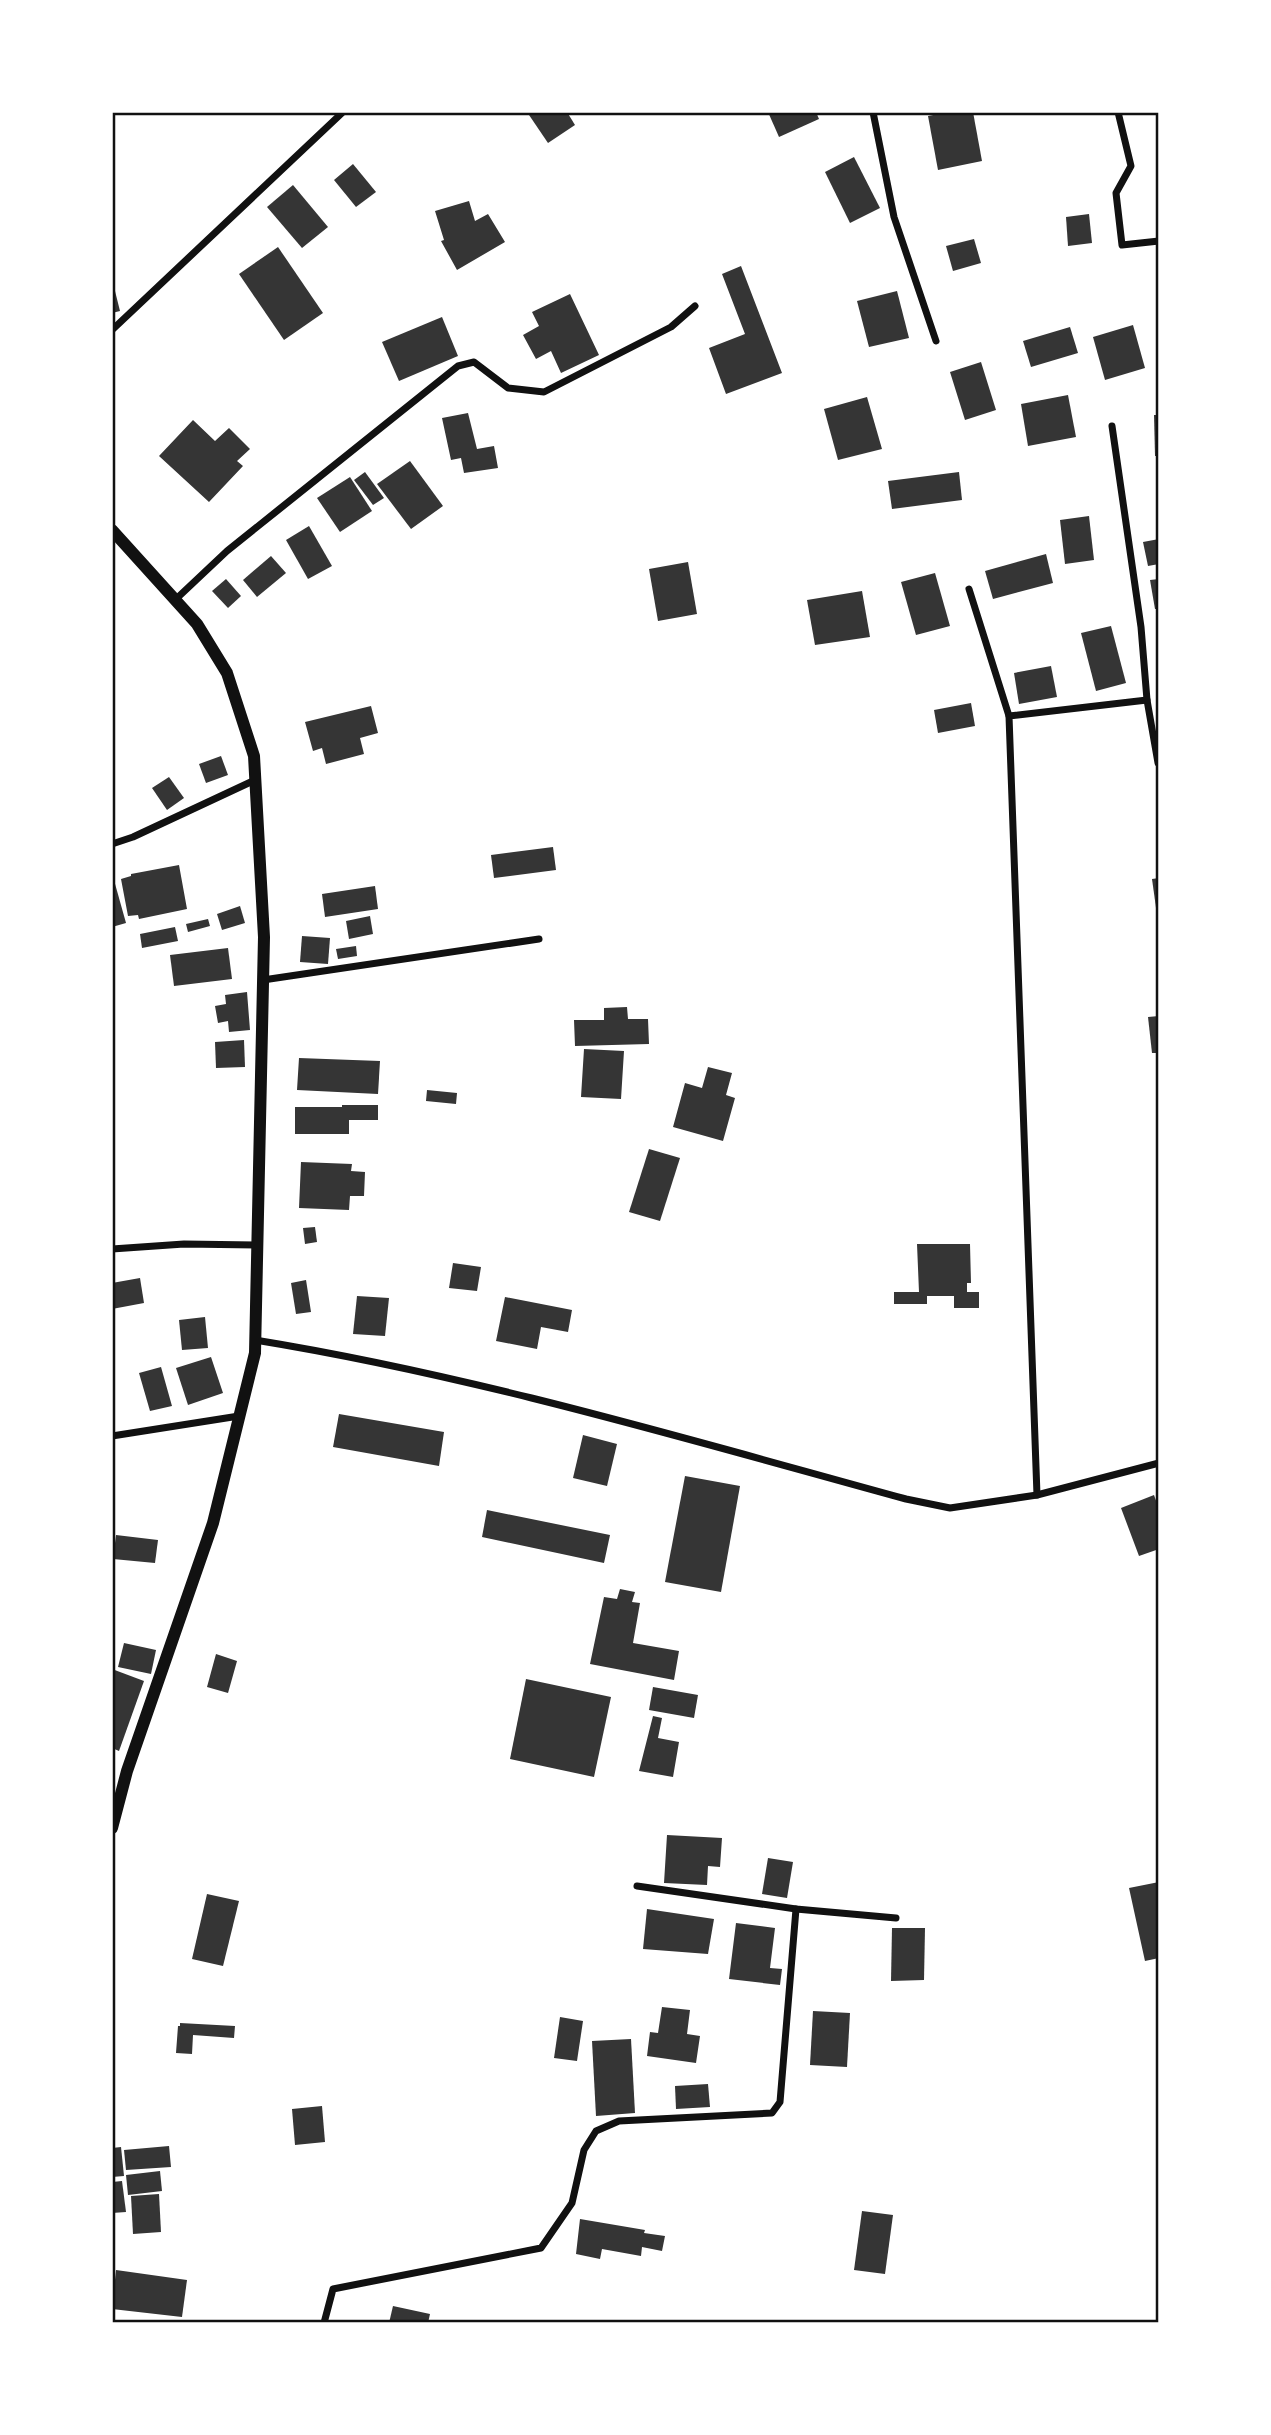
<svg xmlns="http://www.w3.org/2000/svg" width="1271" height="2435" viewBox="0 0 1271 2435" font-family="'Nunito Sans',sans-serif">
<rect width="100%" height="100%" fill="#fff"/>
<g fill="#353535">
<path d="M527 112H567L575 125 548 143Z"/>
<path d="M768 112H816L819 119 779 137Z"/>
<path d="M949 112H973L982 161 938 170 928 116Z"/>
<path d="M854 157 880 208 850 223 825 172Z"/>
<path d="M353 164 376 192 356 207 334 180Z"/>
<path d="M293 185 328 227 302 248 267 207Z"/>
<path d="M469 201 475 221 488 214 505 242 457 270 441 241 444 240 435 211Z"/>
<path d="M1089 214 1092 243 1068 246 1066 217Z"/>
<path d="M974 239 981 263 953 271 946 246Z"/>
<path d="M278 247 323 313 284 340 239 274Z"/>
<path d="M741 266 782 373 726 394 709 348 745 334 722 274Z"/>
<path d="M112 279 120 311 112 313Z"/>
<path d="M897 291 909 338 869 347 857 301Z"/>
<path d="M570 294 599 355 561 373 551 351 536 359 523 335 539 326 532 312Z"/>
<path d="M442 317 458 356 399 381 382 342Z"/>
<path d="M1133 325 1145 368 1105 380 1093 337Z"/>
<path d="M1070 327 1078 353 1031 367 1023 341Z"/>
<path d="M981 362 996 410 965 420 950 372Z"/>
<path d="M1068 395 1076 437 1028 446 1021 404Z"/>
<path d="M867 397 882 449 838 460 824 409Z"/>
<path d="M468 413 477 449 494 446 498 468 464 473 461 458 451 460 442 418Z"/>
<path d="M1154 415H1159V456H1155Z"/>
<path d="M193 420 215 441 229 428 250 449 237 461 243 466 209 502 159 456Z"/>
<path d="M410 461 443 506 411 529 377 484Z"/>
<path d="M365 472 384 498 373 505 354 480Z"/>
<path d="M959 472 962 500 892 509 888 481Z"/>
<path d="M350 477 372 511 340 532 317 498Z"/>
<path d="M1089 516 1094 560 1065 564 1060 520Z"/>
<path d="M309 526 332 566 308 579 286 540Z"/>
<path d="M1159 539V564L1148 566 1143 542Z"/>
<path d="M1046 554 1053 583 993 599 985 571Z"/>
<path d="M271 556 286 573 257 597 243 580Z"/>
<path d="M688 562 697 614 658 621 649 569Z"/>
<path d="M935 573 950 626 916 635 901 582Z"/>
<path d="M226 579 241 596 228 608 212 591Z"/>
<path d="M1159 579V609H1155L1150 580Z"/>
<path d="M862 591 870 637 815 645 807 600Z"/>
<path d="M1111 626 1126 683 1096 691 1081 633Z"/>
<path d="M1051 666 1057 697 1019 704 1014 673Z"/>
<path d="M971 703 975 726 938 733 934 710Z"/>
<path d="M371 706 378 733 360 738 364 754 326 764 322 748 313 751 305 722Z"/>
<path d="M221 756 228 775 206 783 199 764Z"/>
<path d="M169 777 184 798 167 810 152 788Z"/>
<path d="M553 847 556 870 494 878 491 855Z"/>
<path d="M179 865 187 909 139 919 138 915 128 916 121 879 131 876V874Z"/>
<path d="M112 873 126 923 112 927Z"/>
<path d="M1159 878V915H1157L1152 879Z"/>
<path d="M375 886 378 909 325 917 322 894Z"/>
<path d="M240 906 245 923 222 930 217 914Z"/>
<path d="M370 916 373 934 349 939 346 921Z"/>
<path d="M208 919 210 926 188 932 186 924Z"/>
<path d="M175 927 178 941 142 948 140 934Z"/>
<path d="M302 936 330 938 328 964 300 962Z"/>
<path d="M356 946 357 956 338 959 336 949Z"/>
<path d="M228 948 232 979 174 986 170 955Z"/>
<path d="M247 992 250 1030 229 1032 228 1021 218 1023 215 1006 226 1004 225 995Z"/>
<path d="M627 1007 628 1019H648L649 1044 575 1046 574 1020H604V1008Z"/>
<path d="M1159 1016V1053H1152L1148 1017Z"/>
<path d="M244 1040 245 1067 216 1068 215 1042Z"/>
<path d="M584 1049 624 1051 621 1099 581 1097Z"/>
<path d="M299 1058 380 1061 378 1094 297 1090Z"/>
<path d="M708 1067 732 1073 726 1095 735 1098 723 1141 673 1127 685 1083 702 1088Z"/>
<path d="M427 1090 457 1093 456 1104 426 1101Z"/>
<path d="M342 1105H378V1120H349V1134H295V1107H342Z"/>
<path d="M649 1149 680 1158 660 1221 629 1212Z"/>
<path d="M301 1162 352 1164 351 1171 365 1172 364 1196H350L349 1210 299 1208Z"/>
<path d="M315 1227 317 1242 305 1244 303 1228Z"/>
<path d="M917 1244H970L971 1283H967V1292H979V1308H954V1296H927V1304H894V1292H919Z"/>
<path d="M453 1263 481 1267 477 1291 449 1288Z"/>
<path d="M140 1278 144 1303 112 1309V1283Z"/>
<path d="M306 1280 311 1312 296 1314 291 1283Z"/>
<path d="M357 1296 389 1298 385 1336 353 1334Z"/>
<path d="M505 1297 572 1310 568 1332 541 1327 537 1349 496 1341Z"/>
<path d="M205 1317 208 1348 182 1350 179 1320Z"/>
<path d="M211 1357 223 1393 188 1405 176 1368Z"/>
<path d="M161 1367 172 1406 150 1411 139 1373Z"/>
<path d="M339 1414 444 1432 439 1466 333 1447Z"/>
<path d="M583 1435 617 1444 607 1486 573 1478Z"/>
<path d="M685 1476 740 1486 721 1592 665 1582Z"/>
<path d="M1154 1495 1159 1509V1549L1139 1556 1121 1508Z"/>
<path d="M487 1510 610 1535 604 1563 482 1537Z"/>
<path d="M116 1535 158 1540 155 1563 113 1559Z"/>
<path d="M620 1589 635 1592 632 1602 640 1603 633 1643 679 1651 674 1680 590 1664 604 1597 617 1599Z"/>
<path d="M124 1643 156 1650 151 1674 118 1667Z"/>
<path d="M216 1654 237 1661 228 1693 207 1687Z"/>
<path d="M112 1669 144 1681 119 1751 112 1748Z"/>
<path d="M526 1679 611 1697 594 1777 510 1759Z"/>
<path d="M653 1687 698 1695 694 1718 649 1710Z"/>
<path d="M653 1716 662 1718 658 1738 679 1742 673 1777 639 1771Z"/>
<path d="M667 1835 722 1838 720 1867 708 1866 707 1885 664 1883Z"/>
<path d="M768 1858 793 1862 787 1898 762 1894Z"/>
<path d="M1159 1882V1958L1145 1961 1129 1888Z"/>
<path d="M207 1894 239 1901 223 1966 192 1959Z"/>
<path d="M647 1909 714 1919 708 1954 643 1949Z"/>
<path d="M736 1923 775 1928 770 1968 782 1969 780 1985 729 1979Z"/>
<path d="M892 1928H925L924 1980 891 1981Z"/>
<path d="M662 2007 690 2010 687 2034 700 2036 696 2063 647 2056 650 2032 658 2033Z"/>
<path d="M813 2011 850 2013 847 2067 810 2065Z"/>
<path d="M560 2017 583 2021 577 2061 554 2058Z"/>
<path d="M180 2023 235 2026 234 2038 193 2035 192 2054 176 2053 178 2026H180Z"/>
<path d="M631 2039 635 2113 596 2116 592 2041Z"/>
<path d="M708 2084 710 2107 676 2109 675 2086Z"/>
<path d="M322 2106 325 2142 295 2145 292 2109Z"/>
<path d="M169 2146 171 2167 126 2170 124 2150Z"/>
<path d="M121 2147 124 2176 112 2177V2148Z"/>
<path d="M160 2171 162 2191 128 2195 126 2175Z"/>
<path d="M122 2181 126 2212 112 2213V2182Z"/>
<path d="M159 2194 161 2232 133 2234 131 2196Z"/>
<path d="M862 2211 893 2215 885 2274 854 2270Z"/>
<path d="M580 2219 645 2230 644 2233 665 2236 662 2251 642 2247 641 2256 602 2249 600 2259 576 2254Z"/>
<path d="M116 2270 187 2280 182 2317 112 2309Z"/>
<path d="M393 2306 430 2314 428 2323H389Z"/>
</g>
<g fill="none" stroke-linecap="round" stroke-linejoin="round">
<g stroke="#111" stroke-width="7">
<path d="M873 112 894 217 936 341"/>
<path d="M1118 112 1131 166 1116 193 1122 245 1159 241"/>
<path d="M112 330 343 112"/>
<path d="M1112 426 1141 627 1147 700 1158 763"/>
<path d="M969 589 1009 716"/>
<path d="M175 600 227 551 458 366 474 362 508 388 544 392 671 327 695 306"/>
<path d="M112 844 133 837 255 780"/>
<path d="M263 980 539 939"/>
<path d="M112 1249 184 1244 257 1245"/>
<path d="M255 1340C476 1376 690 1440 906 1499L950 1508 1037 1495 1159 1463"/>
<path d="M112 1436 239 1416"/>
<path d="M1037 1495 1009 716 1147 700"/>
<path d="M637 1886 796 1909 896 1918"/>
<path d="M324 2323 333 2289 541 2248 572 2203 584 2150 596 2131 619 2121 772 2113 780 2102 796 1909"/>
</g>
<path stroke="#111" stroke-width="12" d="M112 530 197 624 227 673 254 756 264 937 255 1353 213 1523 127 1771 112 1828"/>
</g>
<rect width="1271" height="2435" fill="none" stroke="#ffffff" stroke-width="228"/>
<rect x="114" y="114" width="1043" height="2207" fill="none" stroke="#111" stroke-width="2.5"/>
</svg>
